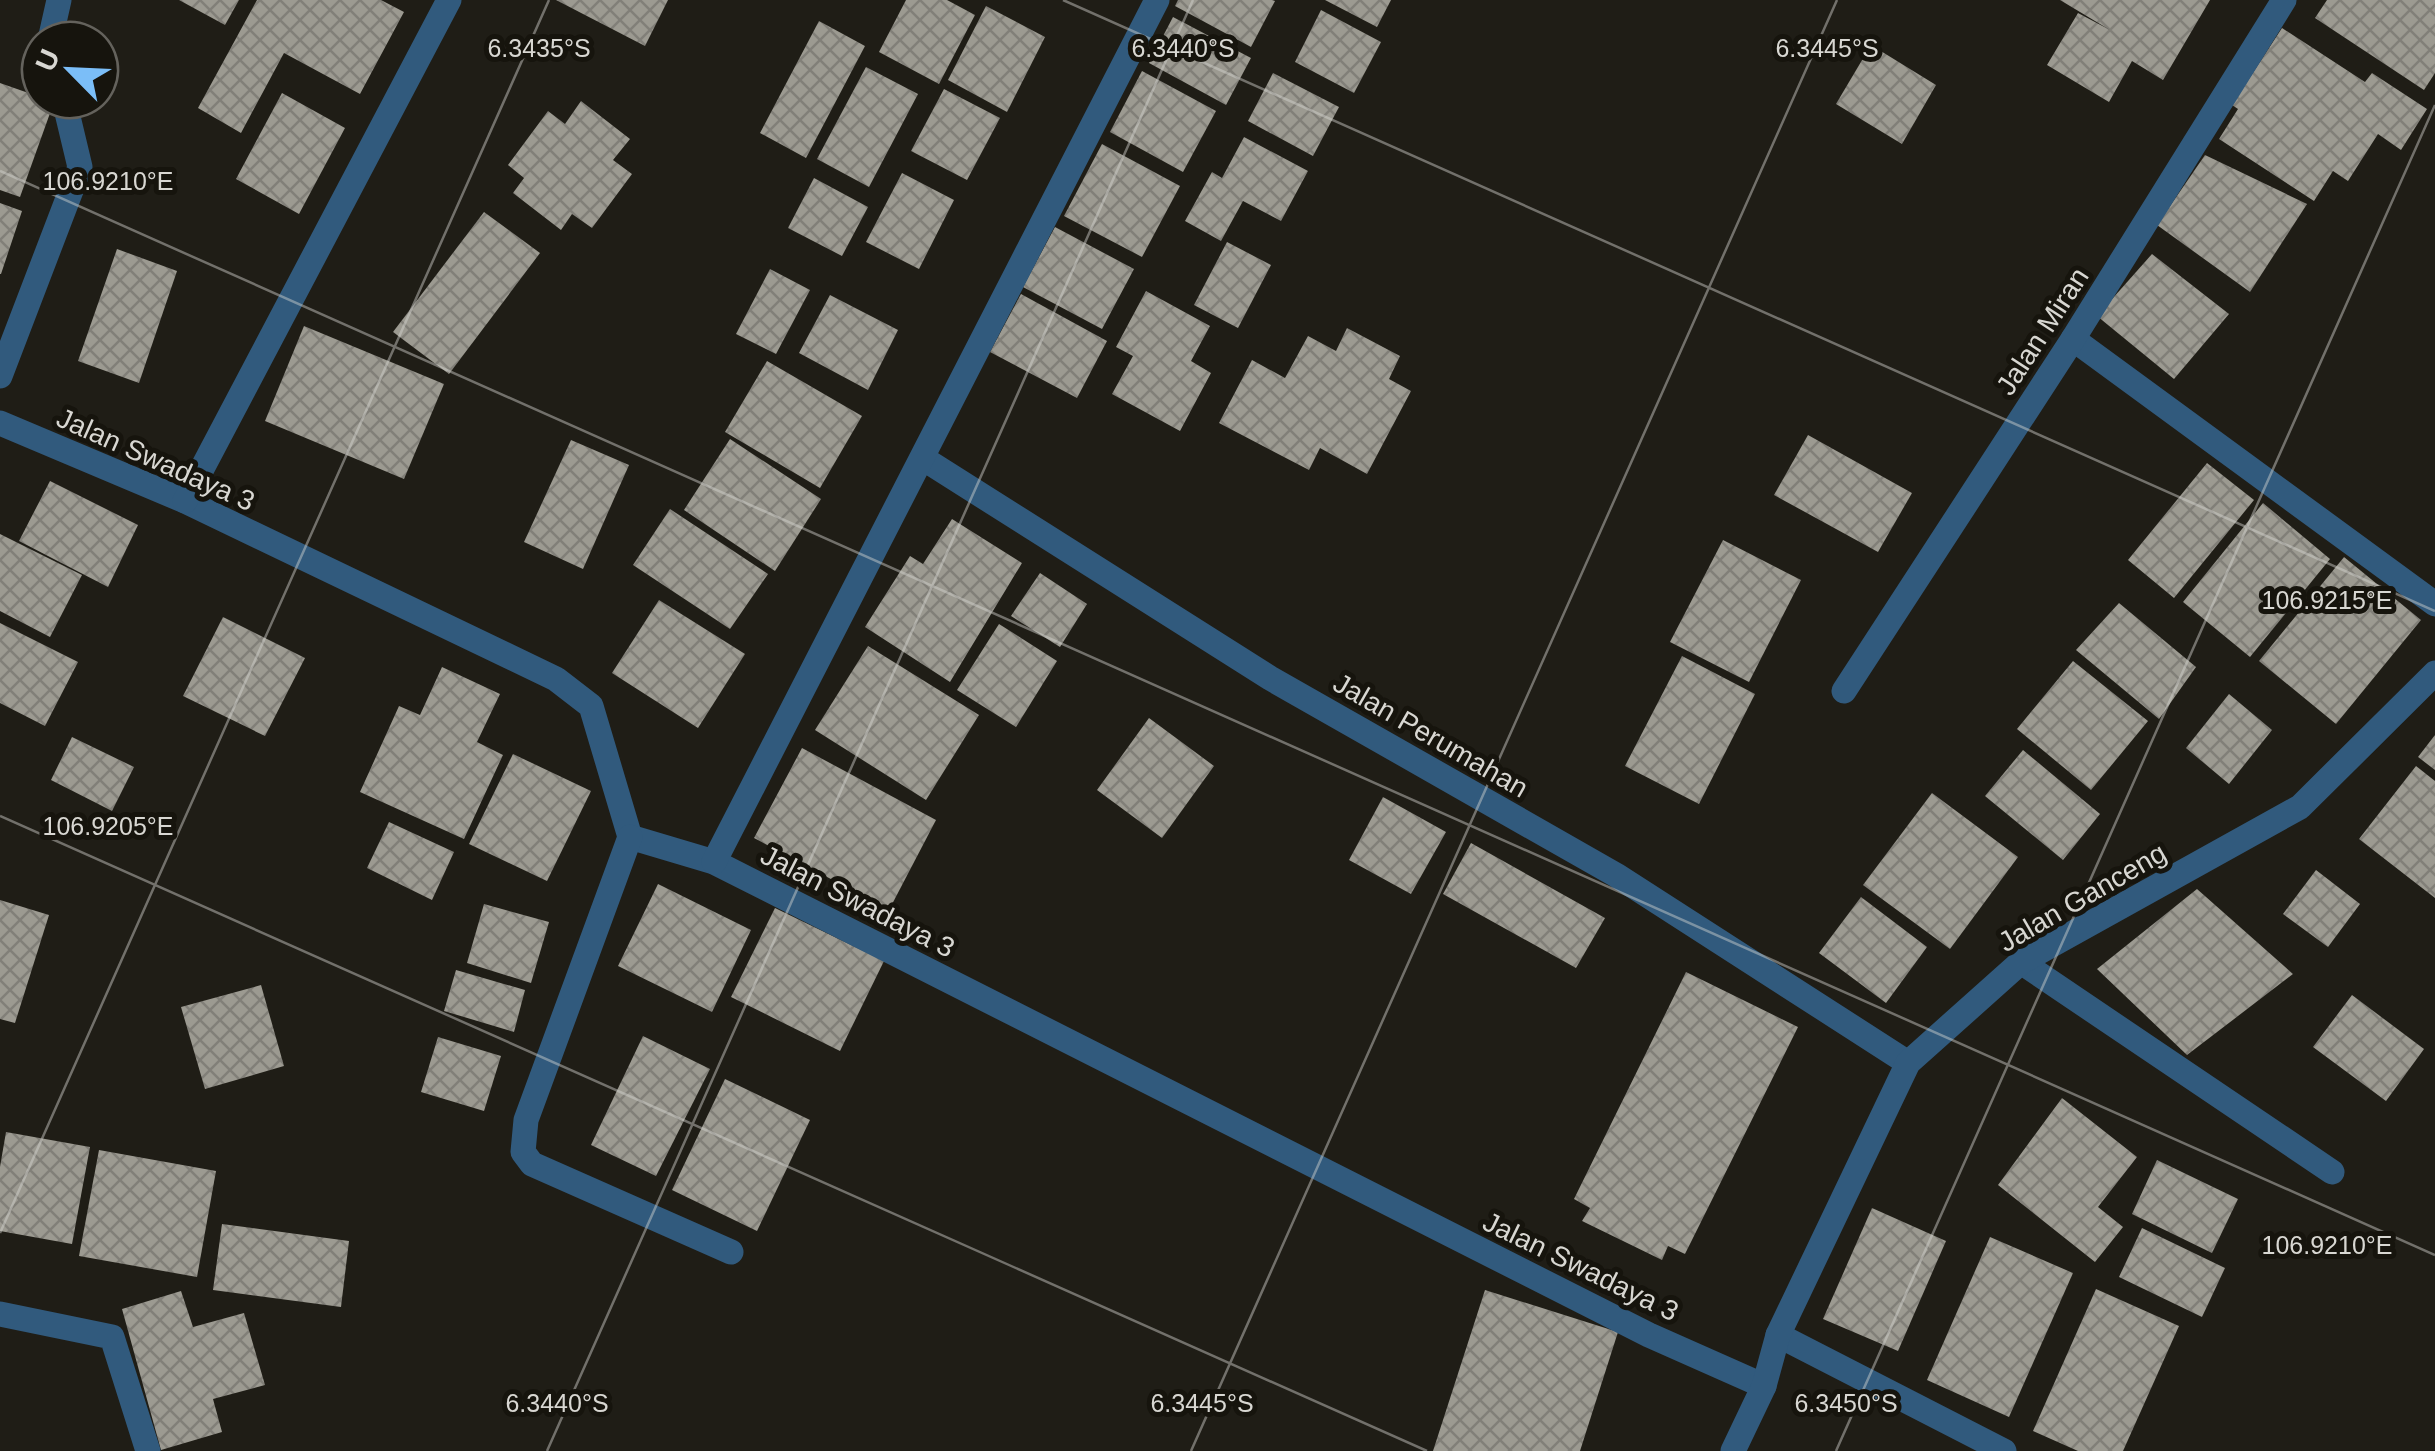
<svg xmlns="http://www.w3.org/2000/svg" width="2435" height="1451" viewBox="0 0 2435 1451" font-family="Helvetica,sans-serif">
<defs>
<pattern id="building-cross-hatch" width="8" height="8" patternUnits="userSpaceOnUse" patternTransform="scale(2.5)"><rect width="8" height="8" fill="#9c9a91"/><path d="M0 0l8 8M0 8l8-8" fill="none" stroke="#817f78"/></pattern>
</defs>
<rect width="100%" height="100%" fill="#1f1d16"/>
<g fill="url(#building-cross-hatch)">
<path d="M179 0H239L225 25Z"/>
<path d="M257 0H381L404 12 360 94 284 53 241 133 198 108Z"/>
<path d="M556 0H668L645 46Z"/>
<path d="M906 0H947L975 15 939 84 879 52Z"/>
<path d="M1178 0H1272L1275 1 1251 47 1175 6Z"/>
<path d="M1325 0H1391L1377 27Z"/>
<path d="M2060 0H2210L2163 80 2132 61 2109 102 2047 65 2078 13 2110 30Z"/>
<path d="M2327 0H2435V73L2424 90 2315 18Z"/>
<path d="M986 6 1045 37 1007 112 948 80Z"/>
<path d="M1321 10 1381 42 1354 93 1295 62Z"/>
<path d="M1173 17 1251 58 1226 105 1149 63Z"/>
<path d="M819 21 865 46 806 158 760 133Z"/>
<path d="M2282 28 2365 82 2372 73 2427 109 2401 150 2378 134 2348 181 2333 171 2314 201 2219 139 2238 109 2232 105Z"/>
<path d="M1871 45 1936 85 1902 144 1836 104Z"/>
<path d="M866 67 918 94 869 187 817 159Z"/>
<path d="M1142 71 1216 111 1183 172 1110 132Z"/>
<path d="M1273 73 1339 107 1313 156 1248 121Z"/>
<path d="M0 83 54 102 20 197 0 190Z"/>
<path d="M944 89 1000 118 967 180 911 151Z"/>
<path d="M282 93 345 128 299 214 236 179Z"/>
<path d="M581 101 630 139 613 160 632 174 592 228 572 214 561 230 513 193 524 178 508 165 548 111 565 124Z"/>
<path d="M1244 137 1308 171 1281 221 1243 201 1221 241 1185 221 1212 172 1222 178Z"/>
<path d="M1102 144 1180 186 1142 257 1064 216Z"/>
<path d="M2205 155 2307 204 2250 292 2157 225Z"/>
<path d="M902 173 954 200 919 269 866 242Z"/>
<path d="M814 178 868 207 842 256 788 228Z"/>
<path d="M0 203 22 211 1 274H0Z"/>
<path d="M484 212 540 253 449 374 393 332Z"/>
<path d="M1055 227 1134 269 1102 329 1023 287Z"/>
<path d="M1227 242 1271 265 1238 328 1194 305Z"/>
<path d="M117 249 177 271 139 383 78 361Z"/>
<path d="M2152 254 2229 314 2174 379 2097 316Z"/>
<path d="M770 269 810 290 776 354 736 334Z"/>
<path d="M1146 291 1210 326 1191 361 1211 373 1180 431 1112 394 1133 356 1116 347Z"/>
<path d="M1021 294 1107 341 1077 398 990 352Z"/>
<path d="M830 295 898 330 868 390 799 353Z"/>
<path d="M304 326 444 384 404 479 265 421Z"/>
<path d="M1347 328 1400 356 1389 379 1411 391 1367 474 1320 448 1309 470 1219 423 1252 360 1285 378 1308 336 1336 351Z"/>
<path d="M767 361 862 416 820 488 725 432Z"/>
<path d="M1808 435 1912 493 1878 552 1774 495Z"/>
<path d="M730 439 821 499 775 571 684 510Z"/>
<path d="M571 440 629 465 583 569 524 542Z"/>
<path d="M2207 463 2254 500 2174 598 2128 560Z"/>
<path d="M50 481 138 525 108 587 19 541Z"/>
<path d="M2263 503 2330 559 2250 657 2183 602Z"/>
<path d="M670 509 768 574 730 629 633 565Z"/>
<path d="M952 519 1022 563 950 682 865 627 910 556 923 564Z"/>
<path d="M0 534 82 575 50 637 0 611Z"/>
<path d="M1723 540 1801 580 1749 682 1670 642Z"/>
<path d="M2344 557 2421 620 2336 724 2259 661Z"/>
<path d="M1040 573 1087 604 1060 647 1011 616Z"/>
<path d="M659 600 745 654 698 728 612 673Z"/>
<path d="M2119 603 2196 667 2159 719 2076 650Z"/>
<path d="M223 617 305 658 265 736 183 696Z"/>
<path d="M0 623 78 662 45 726 0 703Z"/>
<path d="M999 624 1057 661 1016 727 957 690Z"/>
<path d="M868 646 979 715 926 800 815 730Z"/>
<path d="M1682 656 1755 694 1699 804 1625 766Z"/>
<path d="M2073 661 2148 721 2091 790 2017 729Z"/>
<path d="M442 667 500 694 477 742 503 755 464 839 360 792 399 706 420 715Z"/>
<path d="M2229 694 2272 730 2229 784 2186 748Z"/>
<path d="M1149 718 1214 766 1162 838 1097 790Z"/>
<path d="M2435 735V770L2418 757Z"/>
<path d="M72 737 134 767 112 811 51 780Z"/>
<path d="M802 748 936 820 889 910 754 838Z"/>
<path d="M2023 750 2100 814 2063 860 1985 796Z"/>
<path d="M513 754 591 791 547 881 469 844Z"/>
<path d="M2416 766 2435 781V898L2359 839Z"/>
<path d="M1932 793 2018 857 1950 949 1863 885Z"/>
<path d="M1383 797 1446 832 1411 894 1349 860Z"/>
<path d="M389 822 454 852 432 900 367 868Z"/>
<path d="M1471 843 1605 918 1576 968 1443 894Z"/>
<path d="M2316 870 2360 904 2328 947 2283 914Z"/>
<path d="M658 884 751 930 712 1012 618 966Z"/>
<path d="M2197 889 2293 974 2187 1055 2097 969Z"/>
<path d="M1861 897 1927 947 1886 1003 1819 953Z"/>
<path d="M0 900 49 915 15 1023 0 1019Z"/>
<path d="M484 904 549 922 531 983 467 963Z"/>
<path d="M775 908 884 961 840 1051 731 997Z"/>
<path d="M456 970 525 990 514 1032 444 1011Z"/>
<path d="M1686 972 1798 1027 1685 1254 1668 1246 1662 1260 1582 1221 1590 1208 1574 1199Z"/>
<path d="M261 985 284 1066 205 1089 181 1007Z"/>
<path d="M2352 995 2424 1049 2386 1101 2313 1047Z"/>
<path d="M643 1036 710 1069 656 1176 591 1145Z"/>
<path d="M438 1037 501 1056 484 1111 421 1092Z"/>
<path d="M725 1079 810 1120 757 1231 672 1190Z"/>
<path d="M2062 1098 2137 1157 2098 1207 2123 1227 2095 1262 1998 1185Z"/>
<path d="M6 1132 90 1147 72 1244 0 1231V1167Z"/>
<path d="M99 1150 216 1171 197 1277 79 1256Z"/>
<path d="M2157 1160 2238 1199 2212 1253 2132 1214Z"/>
<path d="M1872 1208 1946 1241 1898 1351 1823 1319Z"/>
<path d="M222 1224 349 1241 341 1307 213 1290Z"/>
<path d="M2142 1228 2225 1268 2202 1317 2119 1277Z"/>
<path d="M1990 1237 2073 1273 2009 1417 1927 1380Z"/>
<path d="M2096 1289 2179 1326 2123 1451H2078L2033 1431Z"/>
<path d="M1485 1290 1618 1332 1580 1451H1433Z"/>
<path d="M181 1291 193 1327 244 1313 265 1385 213 1399 222 1432 161 1450 122 1309Z"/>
</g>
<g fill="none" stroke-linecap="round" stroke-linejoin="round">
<g stroke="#315a7d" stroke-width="25">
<path d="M50 40 59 0"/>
<path d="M2073 339 2435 604"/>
<path d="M0 376 80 167 64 100"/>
<path d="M0 423 185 501 556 679 591 706 630 837 714 862 1649 1335 1764 1386"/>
<path d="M924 459 1270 678 1616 875 1908 1063"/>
<path d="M185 501 449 0"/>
<path d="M1844 691 2073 339 2284 0"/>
<path d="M630 837 526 1120 523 1152 532 1164 731 1252"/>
<path d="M714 862 1157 0"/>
<path d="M2021 962 2332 1172"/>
<path d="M0 1314 112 1337 148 1451"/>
<path d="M1778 1335 2004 1451"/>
<path d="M1733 1451 1764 1386 1778 1335 1908 1063 2021 962 2300 807 2435 673"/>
</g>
</g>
<path fill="none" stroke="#d8d7d2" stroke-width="2.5" stroke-opacity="0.45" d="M1063 0 2435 611M0 171 2435 1255M0 816 1427 1451M0 1233 549 0M547 1451 1193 0M1191 1451 1837 0M1836 1451 2435 105"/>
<g text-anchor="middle" stroke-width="10" stroke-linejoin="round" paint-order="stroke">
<g font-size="28" fill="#d8d7d2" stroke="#16140d">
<text transform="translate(2042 331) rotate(-57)" y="10">Jalan Miran</text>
<text transform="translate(156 459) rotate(24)" y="10">Jalan Swadaya 3</text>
<text transform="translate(1431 735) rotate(30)" y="10">Jalan Perumahan</text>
<text transform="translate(2082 897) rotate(-30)" y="10">Jalan Ganceng</text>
<text transform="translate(858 901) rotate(27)" y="10">Jalan Swadaya 3</text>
<text transform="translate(1581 1266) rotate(26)" y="10">Jalan Swadaya 3</text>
</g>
</g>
<g font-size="25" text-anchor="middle" fill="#d8d7d2" stroke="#16140d" stroke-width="10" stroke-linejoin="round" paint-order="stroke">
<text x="539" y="57">6.3435°S</text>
<text x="1183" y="57">6.3440°S</text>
<text x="1827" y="57">6.3445°S</text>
<text x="108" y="190">106.9210°E</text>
<text x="2327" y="609">106.9215°E</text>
<text x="108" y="835">106.9205°E</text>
<text x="2327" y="1254">106.9210°E</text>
<text x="557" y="1412">6.3440°S</text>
<text x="1202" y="1412">6.3445°S</text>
<text x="1846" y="1412">6.3450°S</text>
</g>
<g transform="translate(70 70) rotate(294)"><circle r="48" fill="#16140d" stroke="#64625c" stroke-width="2.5"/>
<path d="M0-8L18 38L0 25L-18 38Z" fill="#7bbef8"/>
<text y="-15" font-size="28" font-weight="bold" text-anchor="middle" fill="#d8d7d2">U</text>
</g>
</svg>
